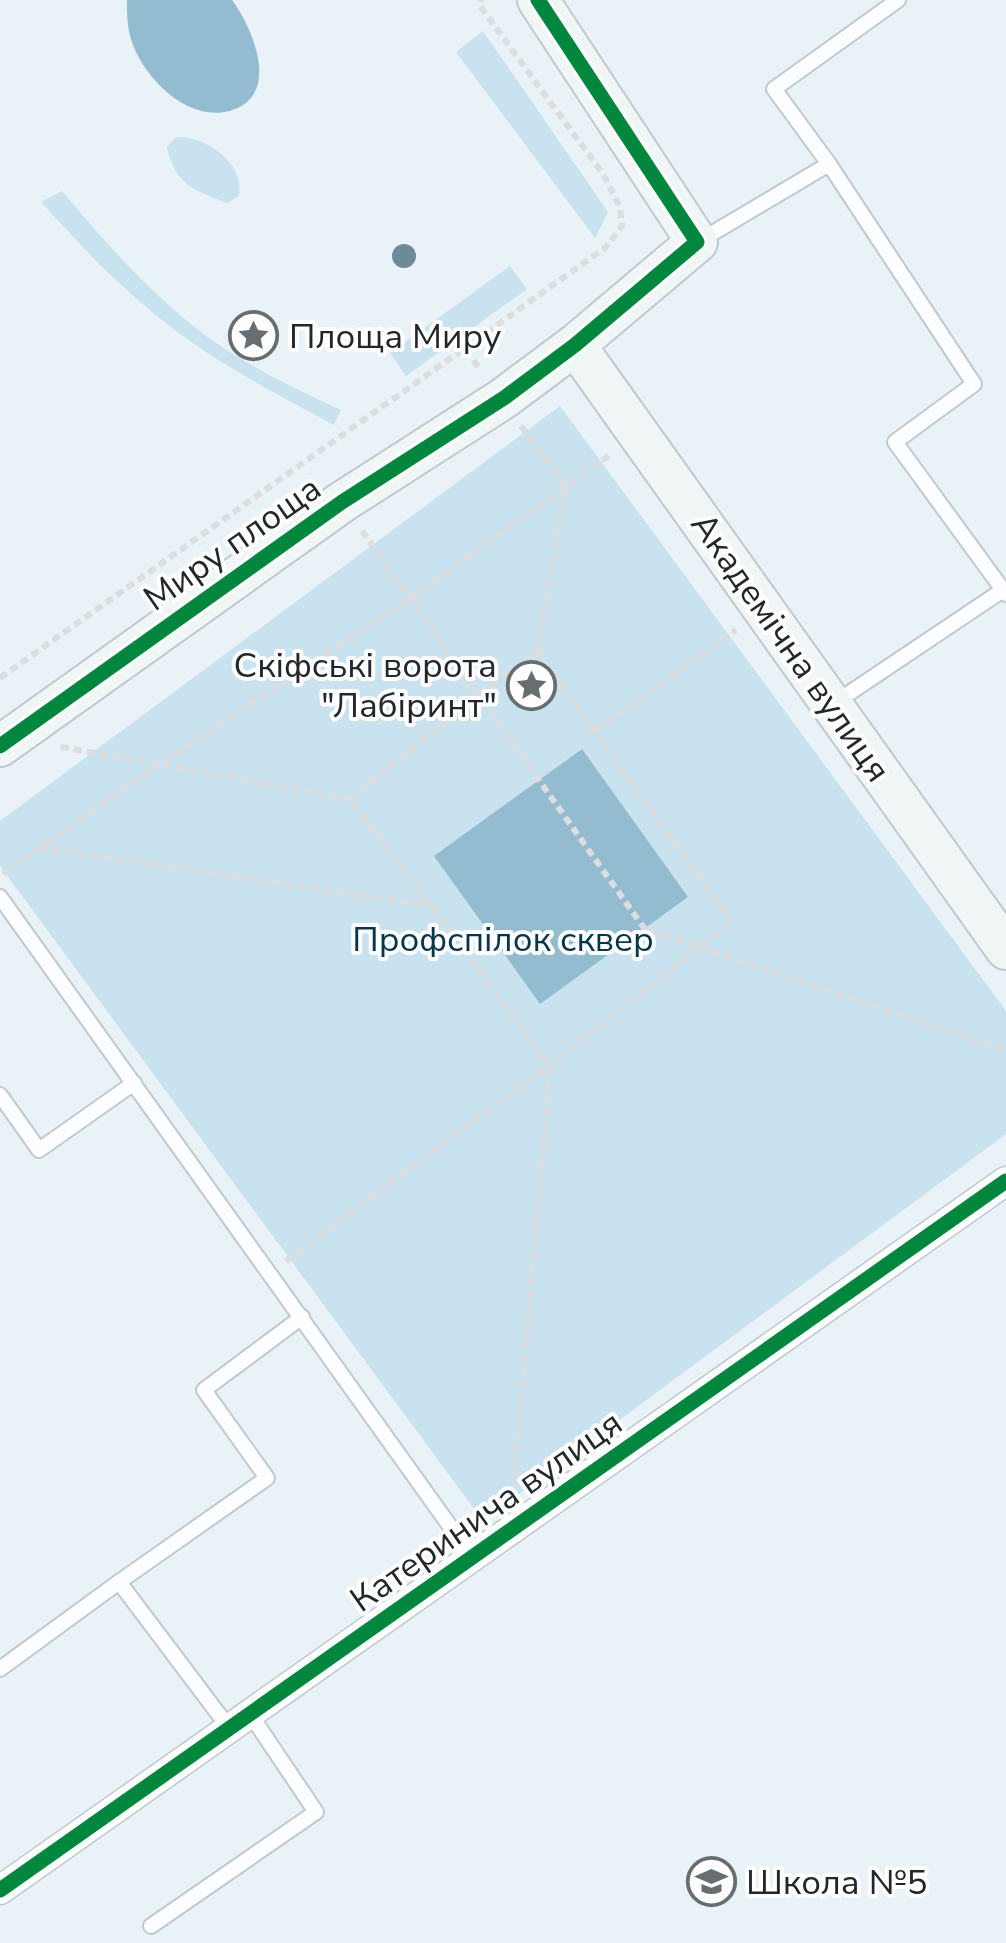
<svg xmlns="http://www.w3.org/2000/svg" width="1006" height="1943" viewBox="0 0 1006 1943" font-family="'Nunito Sans',sans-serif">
<rect width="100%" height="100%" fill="#e9f2f7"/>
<g fill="#c8e2f0">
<path d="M483 31 608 212 595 238 456 52Z"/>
<path d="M176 137C207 136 245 163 239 196L227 203C194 190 175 185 167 147Z"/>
<path d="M62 191C102 239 143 285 192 325 237 361 289 386 341 410L334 425C280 396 224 367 175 330 125 293 83 248 41 202Z"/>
<path d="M510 266 527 289 406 376 390 353Z"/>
<path d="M560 406 1006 1011V1134L483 1521 0 866V821Z"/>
</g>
<g fill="#94bcd0">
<path d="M127 0H232C250 24 277 83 243 105 197 133 143 80 131 39 127 26 127 13 127 0Z"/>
<path d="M582 749 688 897 540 1004 434 856Z"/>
</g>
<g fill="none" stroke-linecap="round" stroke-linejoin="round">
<defs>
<g id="lane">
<path d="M829 164 974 384 895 442 1006 594"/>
<path d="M701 240 829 164 774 89 898 0"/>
<path d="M833 704 1003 590"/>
<path d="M0 897 472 1557"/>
<path d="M0 1095 39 1150 134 1083"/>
<path d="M0 1669 119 1582"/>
<path d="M229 1728 119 1582 267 1478 204 1390 302 1317"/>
<path d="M151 1926 316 1812 250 1714"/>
</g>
<path id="street" d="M0 1890 1006 1181"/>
<g id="secondary">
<path d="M575 345 1006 949"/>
<path d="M0 746 342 502 504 398 575 345 697 242 538 0"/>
</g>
</defs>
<use href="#lane" stroke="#c1c9cd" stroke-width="18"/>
<use href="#street" stroke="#c1c9cd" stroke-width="31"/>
<use href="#secondary" stroke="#c1c9cd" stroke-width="44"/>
<g stroke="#dbddde" stroke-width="6" stroke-dasharray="8 5" stroke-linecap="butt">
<path d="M465 348 606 247 622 226 620 207 603 174 480 6 481 0"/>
<path d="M521 426 566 487 537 652"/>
<path d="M362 531 644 928 1006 1051"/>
<path d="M537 652 732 922 550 1065 350 799 478 696Z"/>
<path d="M0 678 465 348 481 371"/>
<path d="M595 731 736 630"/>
<path d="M61 747 350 799"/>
<path d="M40 848 429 905"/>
<path d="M3 874 159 764 410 599 610 455"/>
<path d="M286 1261 549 1065"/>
<path d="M513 1492 550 1065"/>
</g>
<use href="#lane" stroke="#fcfdfe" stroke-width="14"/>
<use href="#street" stroke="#fcfdfe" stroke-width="28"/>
<use href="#secondary" stroke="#f0f5f6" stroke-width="40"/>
<defs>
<g id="cycleway">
<path d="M0 746 342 502 504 398 575 345 697 242 538 0"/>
<path d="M0 1890 1006 1181"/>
</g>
</defs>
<use href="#cycleway" stroke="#fefefe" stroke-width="21"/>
<use href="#cycleway" stroke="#00873e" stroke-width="15"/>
</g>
<circle fill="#6c8b97" cx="404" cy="256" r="12"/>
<defs>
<symbol id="sight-ring" viewBox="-11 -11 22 22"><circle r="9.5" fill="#fefefe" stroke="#676e72" stroke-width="1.5"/><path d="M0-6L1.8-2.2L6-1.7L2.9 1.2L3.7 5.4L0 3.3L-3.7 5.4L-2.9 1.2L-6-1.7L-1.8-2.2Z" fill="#676e72"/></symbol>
<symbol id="school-ring" viewBox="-11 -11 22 22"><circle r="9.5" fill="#fefefe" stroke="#676e72" stroke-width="1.5"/><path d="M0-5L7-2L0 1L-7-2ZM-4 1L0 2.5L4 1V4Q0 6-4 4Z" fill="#676e72"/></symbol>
</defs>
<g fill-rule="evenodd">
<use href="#sight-ring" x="226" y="308" width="55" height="55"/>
<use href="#sight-ring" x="504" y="658" width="55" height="55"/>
<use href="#school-ring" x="684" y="1854" width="55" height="55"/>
</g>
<g text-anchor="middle" stroke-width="8" stroke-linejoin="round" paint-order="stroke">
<g font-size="35" fill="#21272a" stroke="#fefefe" text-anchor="start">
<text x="289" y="348">Площа Миру</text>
<text x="497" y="677" text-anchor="end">Скіфські ворота<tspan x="497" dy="40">"Лабіринт"</tspan></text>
<text x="746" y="1894">Школа №5</text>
</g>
<g font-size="35" fill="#21272a" stroke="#fefefe">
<text transform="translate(232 543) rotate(-35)" y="12">Миру площа</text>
<text transform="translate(791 647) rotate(55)" y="12">Академічна вулиця</text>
<text transform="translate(486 1511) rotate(-35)" y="12">Катеринича вулиця</text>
</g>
<g font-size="35" fill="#053649" stroke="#fefefe">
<text x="503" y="951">Профспілок сквер</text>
</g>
</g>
</svg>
